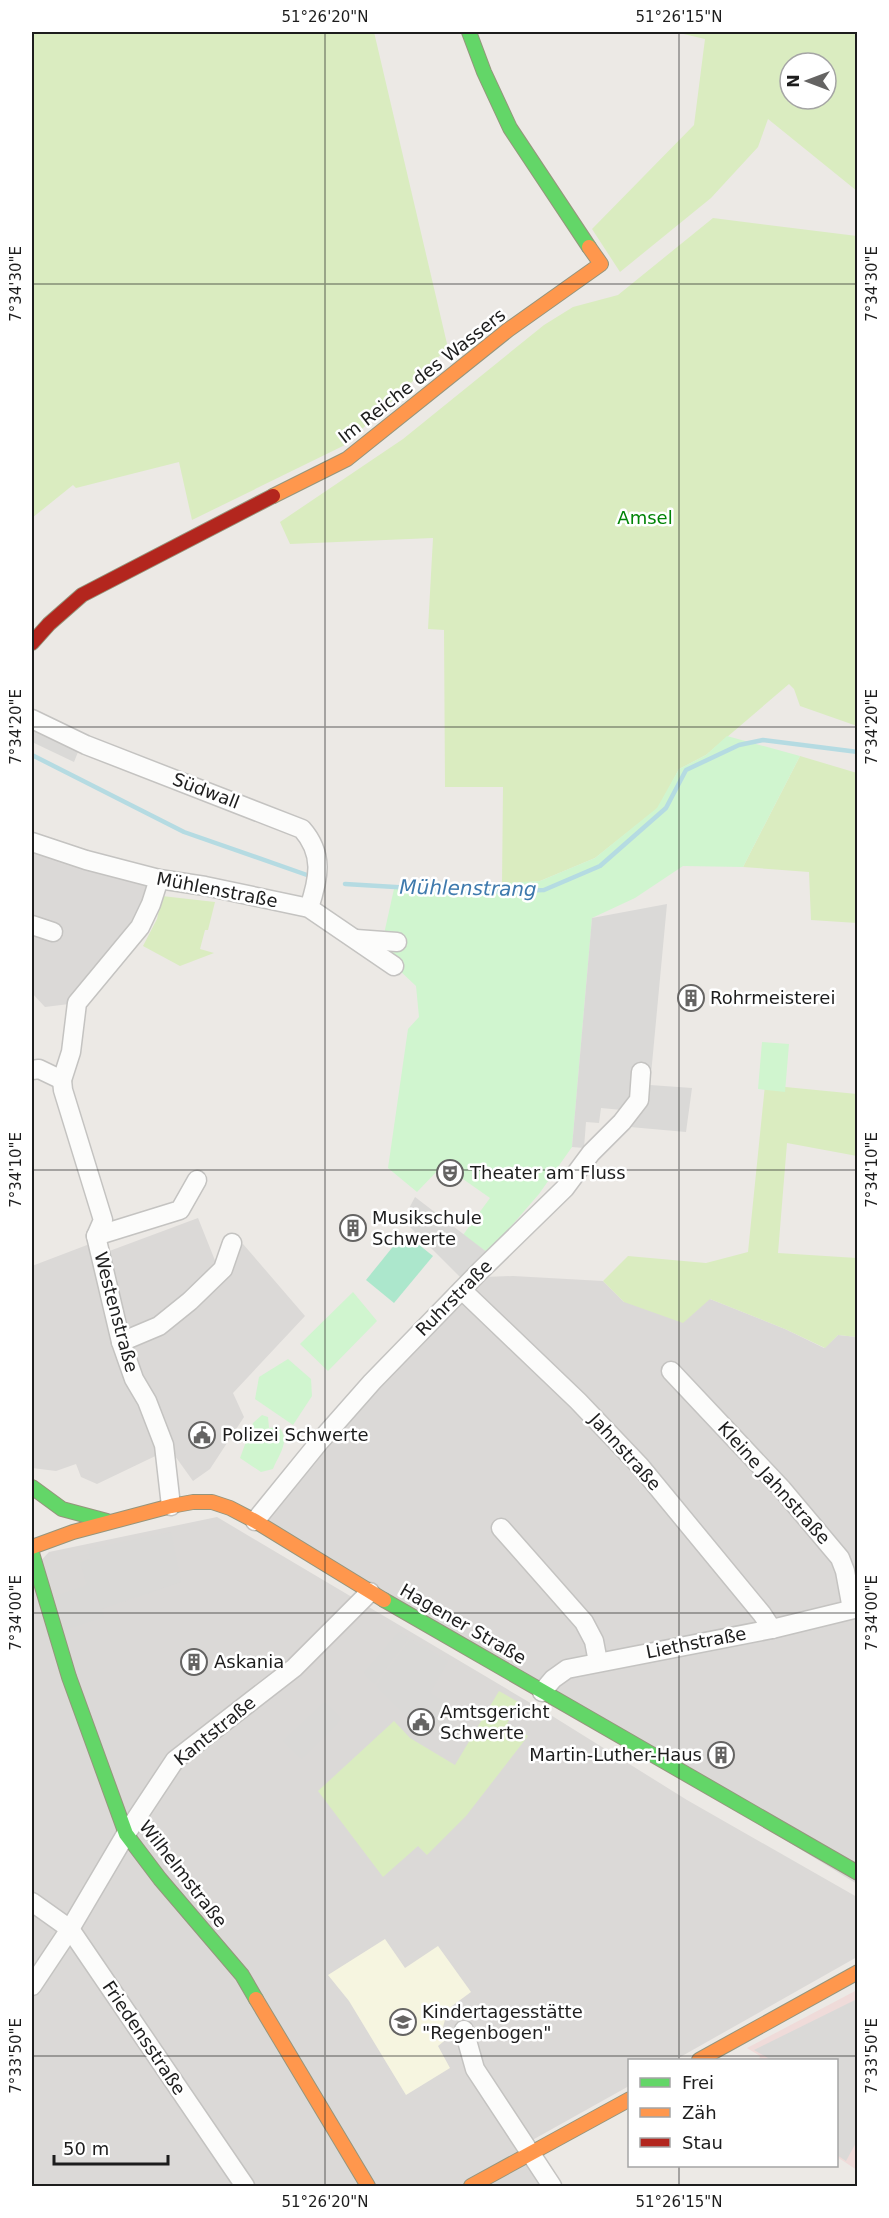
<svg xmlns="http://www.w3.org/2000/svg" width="889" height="2218" viewBox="0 0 889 2218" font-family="'DejaVu Sans',sans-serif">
<rect width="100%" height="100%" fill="#ece9e5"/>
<g fill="#dbd9d7">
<path d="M32 842 159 879 151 904 77 1003 45 1007 32 993Z"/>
<path d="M198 1218 216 1263 243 1244 305 1316 233 1393 244 1417 210 1469 193 1481 170 1449 97 1484 81 1477 76 1464 56 1471 32 1468V1266L87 1245 104 1253Z"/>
<path d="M513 1276 603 1281 624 1302 710 1299 785 1329 824 1348 838 1335 857 1337V1884L264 1520 334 1430 484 1277Z"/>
<path d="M217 1517 549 1714 687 1800 857 1897V1957L675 2060H630L629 2086 527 2143 549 2186H32V1570L49 1552Z"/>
</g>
<path fill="#efdbd9" d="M857 1990V2170L837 2157 836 2060H759L760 2056 747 2048Z"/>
<path fill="#f6f5e0" d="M385 1939 405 1968 438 1946 471 1992 452 2006 447 2012 442 2031 448 2038 438 2046 450 2068 406 2095 349 2001 328 1975Z"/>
<g fill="#daecc0" fill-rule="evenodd">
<path d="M32 32H374L448 348 345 445 192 520 179 462 76 488 73 485 32 518Z"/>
<path d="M675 32H857V191L768 119 758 147 711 198 620 272 592 229 694 125 705 39ZM790 63H826V99H790Z"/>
<path d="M713 218 857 236V726L800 706 794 689 789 684 706 755 679 769 658 808 595 858 540 881 502 884 503 787H445L444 630 428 629 433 538 290 544 280 522 403 439 544 325 573 307 618 295Z"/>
<path d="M800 756 857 773V923L811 920 809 872 743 867Z"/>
<path d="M162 896 215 902 208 930H205L200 949 214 953 180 966 143 946 157 919Z"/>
<path d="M765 1085 857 1094V1156L787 1143 778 1253 857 1258V1337L838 1335 825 1348 785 1329 710 1299 683 1323 624 1302 603 1281 628 1256 706 1263 748 1252Z"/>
<path d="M499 1691 520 1703 507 1723 528 1736 466 1816 427 1855 418 1846 383 1877 318 1791 394 1721 410 1738 455 1765Z"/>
</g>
<g fill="#d0f5cf">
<path d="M727 736 800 756 743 867 683 866 635 898 592 918 572 1147 539 1194 488 1253 463 1235 490 1198 443 1165 417 1192 388 1168 408 1029 419 1017 416 986 380 952 394 889 540 881 595 858 657 808 679 769 706 755Z"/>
<path d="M762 1042 789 1044 785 1092 758 1089Z"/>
<path d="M353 1292 377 1321 328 1371 300 1344Z"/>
<path d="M288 1359 311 1379 312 1396 293 1425 255 1399 259 1377Z"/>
<path d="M262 1415 268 1417 269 1428 279 1427C291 1441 279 1454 273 1469L261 1472 240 1458 253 1423Z"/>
</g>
<path fill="#ace7cc" d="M404 1233 433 1256 394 1303 366 1280Z"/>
<g fill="#dad9d7">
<path d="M32 729 78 752 74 762 32 742Z"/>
<path d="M667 904 650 1085 692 1088 686 1132 630 1127 622 1110 601 1108 599 1123 586 1122 584 1148 572 1147 592 918Z"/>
<path d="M415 1197 488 1253 463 1280 403 1220Z"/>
<path d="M171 1532 181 1582 102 1609 104 1617 65 1630 54 1596 87 1585 80 1562 91 1559 88 1549Z"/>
<path d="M399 1632 409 1638 374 1684 364 1673Z"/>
<path d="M411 1639 448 1661 430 1693 460 1711 449 1729 423 1713 415 1724 376 1686Z"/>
<path d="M325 1702 341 1719 302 1759 283 1741Z"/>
<path d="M857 1999V2141L846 2161 837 2155 836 2060H767L768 2058 754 2050Z"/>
</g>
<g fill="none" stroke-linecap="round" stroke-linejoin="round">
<g stroke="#b5dbe2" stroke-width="4.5">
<path d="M32 755 184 832 307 875"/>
<path d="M345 884 479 892 544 890 600 866 666 808 686 770 739 745 763 740 858 752"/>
</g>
<defs>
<g id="street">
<path d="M32 719 86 745 302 829C324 854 319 878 309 908"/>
<path d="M32 842 86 860 159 879 205 886 309 908 394 966"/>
<path d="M159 879 151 904 140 927 77 1003 71 1052 62 1080 63 1090 103 1220 96 1236 121 1342 134 1379 147 1401 164 1445 171 1506"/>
<path d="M32 925 53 932"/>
<path d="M356 939 397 942"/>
<path d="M32 1070 39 1069 62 1080"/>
<path d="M96 1236 180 1210 197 1180"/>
<path d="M462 1290 578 1401 640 1466 762 1614 772 1629"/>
<path d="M121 1342 159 1326 190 1301 223 1269 232 1243"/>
<path d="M671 1371 782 1489 840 1558 845 1571 852 1609"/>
<path d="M255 1521 320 1441 372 1382 480 1271 565 1188 591 1153 622 1122 639 1100 641 1072"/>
<path d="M501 1528 584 1622 594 1641 598 1662"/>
<path d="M542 1692 553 1679 567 1669 772 1629 858 1608"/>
<path d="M32 1902 70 1929 245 2186"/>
<path d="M32 1986 70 1929 126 1834 175 1760 294 1668 370 1592"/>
<path d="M464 2030 475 2069 552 2186"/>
</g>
<g id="fast">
<path d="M469 32 484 72 510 128 589 247"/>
<path d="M32 1487 62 1509 107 1521"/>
<path d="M32 1553 69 1677 126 1834 160 1879 242 1975 256 1999"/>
<path d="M384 1600 858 1873"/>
</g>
<g id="slow">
<path d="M273 496 347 459 508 330 601 264 589 247"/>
<path d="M32 1547 73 1532 171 1506 193 1502H212L230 1508 255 1521 384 1600"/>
<path d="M256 1999 368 2186"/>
<path d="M699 2060 858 1972"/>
<path d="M471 2186 630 2099"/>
</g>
<path id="jam" d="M32 643 49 624 82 595 273 496"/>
</defs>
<use href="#street" stroke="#c4c3c1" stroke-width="21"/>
<use href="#fast" stroke="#95957c" stroke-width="16"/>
<use href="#slow" stroke="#95957c" stroke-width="16"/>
<use href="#jam" stroke="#95957c" stroke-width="16"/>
<use href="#street" stroke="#fcfcfb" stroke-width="18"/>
<use href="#fast" stroke="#63d668" stroke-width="14"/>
<use href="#slow" stroke="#ff974d" stroke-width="14"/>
<use href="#jam" stroke="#b3261e" stroke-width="14"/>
</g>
<path fill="none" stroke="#1d1d1d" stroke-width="1.5" stroke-opacity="0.45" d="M325 32V2186M679 32V2060M32 284H858M32 727H858M32 1170H858M32 1613H858M32 2056H858M679 2166V2186"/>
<defs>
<symbol id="building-ring" viewBox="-11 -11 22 22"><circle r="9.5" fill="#fff" stroke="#656463" stroke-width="1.5"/><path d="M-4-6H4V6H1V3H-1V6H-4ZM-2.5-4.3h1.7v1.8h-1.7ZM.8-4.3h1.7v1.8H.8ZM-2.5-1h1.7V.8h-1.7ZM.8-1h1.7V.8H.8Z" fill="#656463"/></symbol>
<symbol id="theatre-ring" viewBox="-11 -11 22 22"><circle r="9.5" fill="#fff" stroke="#656463" stroke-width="1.5"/><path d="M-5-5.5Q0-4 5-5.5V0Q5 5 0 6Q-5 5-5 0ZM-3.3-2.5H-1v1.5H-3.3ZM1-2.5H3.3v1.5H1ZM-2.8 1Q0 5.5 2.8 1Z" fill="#656463"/></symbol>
<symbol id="civic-ring" viewBox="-11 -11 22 22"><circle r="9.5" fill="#fff" stroke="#656463" stroke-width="1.5"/><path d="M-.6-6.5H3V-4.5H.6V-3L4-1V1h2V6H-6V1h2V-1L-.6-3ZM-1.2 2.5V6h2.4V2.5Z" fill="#656463"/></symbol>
<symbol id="school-ring" viewBox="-11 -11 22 22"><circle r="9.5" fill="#fff" stroke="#656463" stroke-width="1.5"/><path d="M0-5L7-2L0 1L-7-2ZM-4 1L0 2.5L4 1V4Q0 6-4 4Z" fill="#656463"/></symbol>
</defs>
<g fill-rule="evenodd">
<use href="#building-ring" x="676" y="983" width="30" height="30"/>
<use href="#theatre-ring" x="435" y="1158" width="30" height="30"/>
<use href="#building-ring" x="338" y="1213" width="30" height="30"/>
<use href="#civic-ring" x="187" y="1420" width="30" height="30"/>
<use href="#building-ring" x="179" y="1647" width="30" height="30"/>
<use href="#civic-ring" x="406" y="1707" width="30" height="30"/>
<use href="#building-ring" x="706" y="1740" width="30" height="30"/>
<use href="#school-ring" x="388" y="2007" width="30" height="30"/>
</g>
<g text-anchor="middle" stroke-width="5" stroke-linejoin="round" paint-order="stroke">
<g font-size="18" fill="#1d1d1d" stroke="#fff">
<text transform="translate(422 376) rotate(-38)" y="6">Im Reiche des Wassers</text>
<text transform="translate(206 791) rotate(21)" y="6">Südwall</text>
<text transform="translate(217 890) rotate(11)" y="6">Mühlenstraße</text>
<text transform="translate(454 1298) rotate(-45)" y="6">Ruhrstraße</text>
<text transform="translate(116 1312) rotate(75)" y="6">Westenstraße</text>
<text transform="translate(625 1452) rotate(48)" y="6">Jahnstraße</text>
<text transform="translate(774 1483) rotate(48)" y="6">Kleine Jahnstraße</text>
<text transform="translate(463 1624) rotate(30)" y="6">Hagener Straße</text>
<text transform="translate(696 1643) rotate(-11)" y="6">Liethstraße</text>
<text transform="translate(215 1731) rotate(-39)" y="6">Kantstraße</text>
<text transform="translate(183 1874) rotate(52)" y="6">Wilhelmstraße</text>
<text transform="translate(144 2038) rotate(56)" y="6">Friedensstraße</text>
</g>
<g font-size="18" fill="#028407" stroke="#fff">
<text x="645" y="524">Amsel</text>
</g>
<g font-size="18" fill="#1d1d1d" stroke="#fff" text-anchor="start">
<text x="710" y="1004">Rohrmeisterei</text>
<text x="470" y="1179">Theater am Fluss</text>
<text x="372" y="1224">Musikschule<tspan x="372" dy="21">Schwerte</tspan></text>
<text x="222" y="1441">Polizei Schwerte</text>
<text x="214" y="1668">Askania</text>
<text x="440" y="1718">Amtsgericht<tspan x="440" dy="21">Schwerte</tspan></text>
<text x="702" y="1761" text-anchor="end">Martin-Luther-Haus</text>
<text x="422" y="2018">Kindertagesstätte<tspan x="422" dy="21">"Regenbogen"</tspan></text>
</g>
<g font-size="20" font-style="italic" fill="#3f7aad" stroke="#fff">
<text transform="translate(468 888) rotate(1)" y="7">Mühlenstrang</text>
</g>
</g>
<rect width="889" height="2218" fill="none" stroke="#ffffff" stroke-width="66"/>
<rect x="628" y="2059" width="210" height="108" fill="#ffffff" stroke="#a5a5a5" stroke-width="1.5"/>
<rect x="640" y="2078" width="30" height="9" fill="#63d668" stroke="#a5a5a5" stroke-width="1.5"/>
<text x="682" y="2089" font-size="18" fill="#1d1d1d">Frei</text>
<rect x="640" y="2108" width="30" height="9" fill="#ff974d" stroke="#a5a5a5" stroke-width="1.5"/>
<text x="682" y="2119" font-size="18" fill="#1d1d1d">Zäh</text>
<rect x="640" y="2138" width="30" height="9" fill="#b3261e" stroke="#a5a5a5" stroke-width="1.5"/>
<text x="682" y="2149" font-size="18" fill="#1d1d1d">Stau</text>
<g transform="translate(808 81) rotate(270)"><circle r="28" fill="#ffffff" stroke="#a5a5a5" stroke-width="1.5"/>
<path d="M0-4.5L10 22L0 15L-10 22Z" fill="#656463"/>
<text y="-9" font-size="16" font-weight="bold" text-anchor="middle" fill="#1d1d1d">N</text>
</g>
<path d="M54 2155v9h114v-9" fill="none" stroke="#1d1d1d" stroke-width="3"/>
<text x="63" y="2155" font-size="18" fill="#1d1d1d" stroke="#ffffff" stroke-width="4.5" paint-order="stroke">50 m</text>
<rect x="33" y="33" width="823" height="2152" fill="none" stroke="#1d1d1d" stroke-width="2"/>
<g font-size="15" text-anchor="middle" fill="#1d1d1d">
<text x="325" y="22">51°26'20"N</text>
<text x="679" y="22">51°26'15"N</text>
<text transform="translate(872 284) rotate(-90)" y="5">7°34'30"E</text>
<text transform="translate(16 284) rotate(-90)" y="5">7°34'30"E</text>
<text transform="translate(872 727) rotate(-90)" y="5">7°34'20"E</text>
<text transform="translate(16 727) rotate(-90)" y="5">7°34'20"E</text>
<text transform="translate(872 1170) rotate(-90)" y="5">7°34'10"E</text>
<text transform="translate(16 1170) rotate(-90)" y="5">7°34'10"E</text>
<text transform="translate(872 1613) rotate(-90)" y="5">7°34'00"E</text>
<text transform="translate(16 1613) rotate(-90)" y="5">7°34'00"E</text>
<text transform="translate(16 2056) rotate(-90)" y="5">7°33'50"E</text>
<text transform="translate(872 2056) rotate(-90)" y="5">7°33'50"E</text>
<text x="325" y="2207">51°26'20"N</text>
<text x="679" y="2207">51°26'15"N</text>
</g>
</svg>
